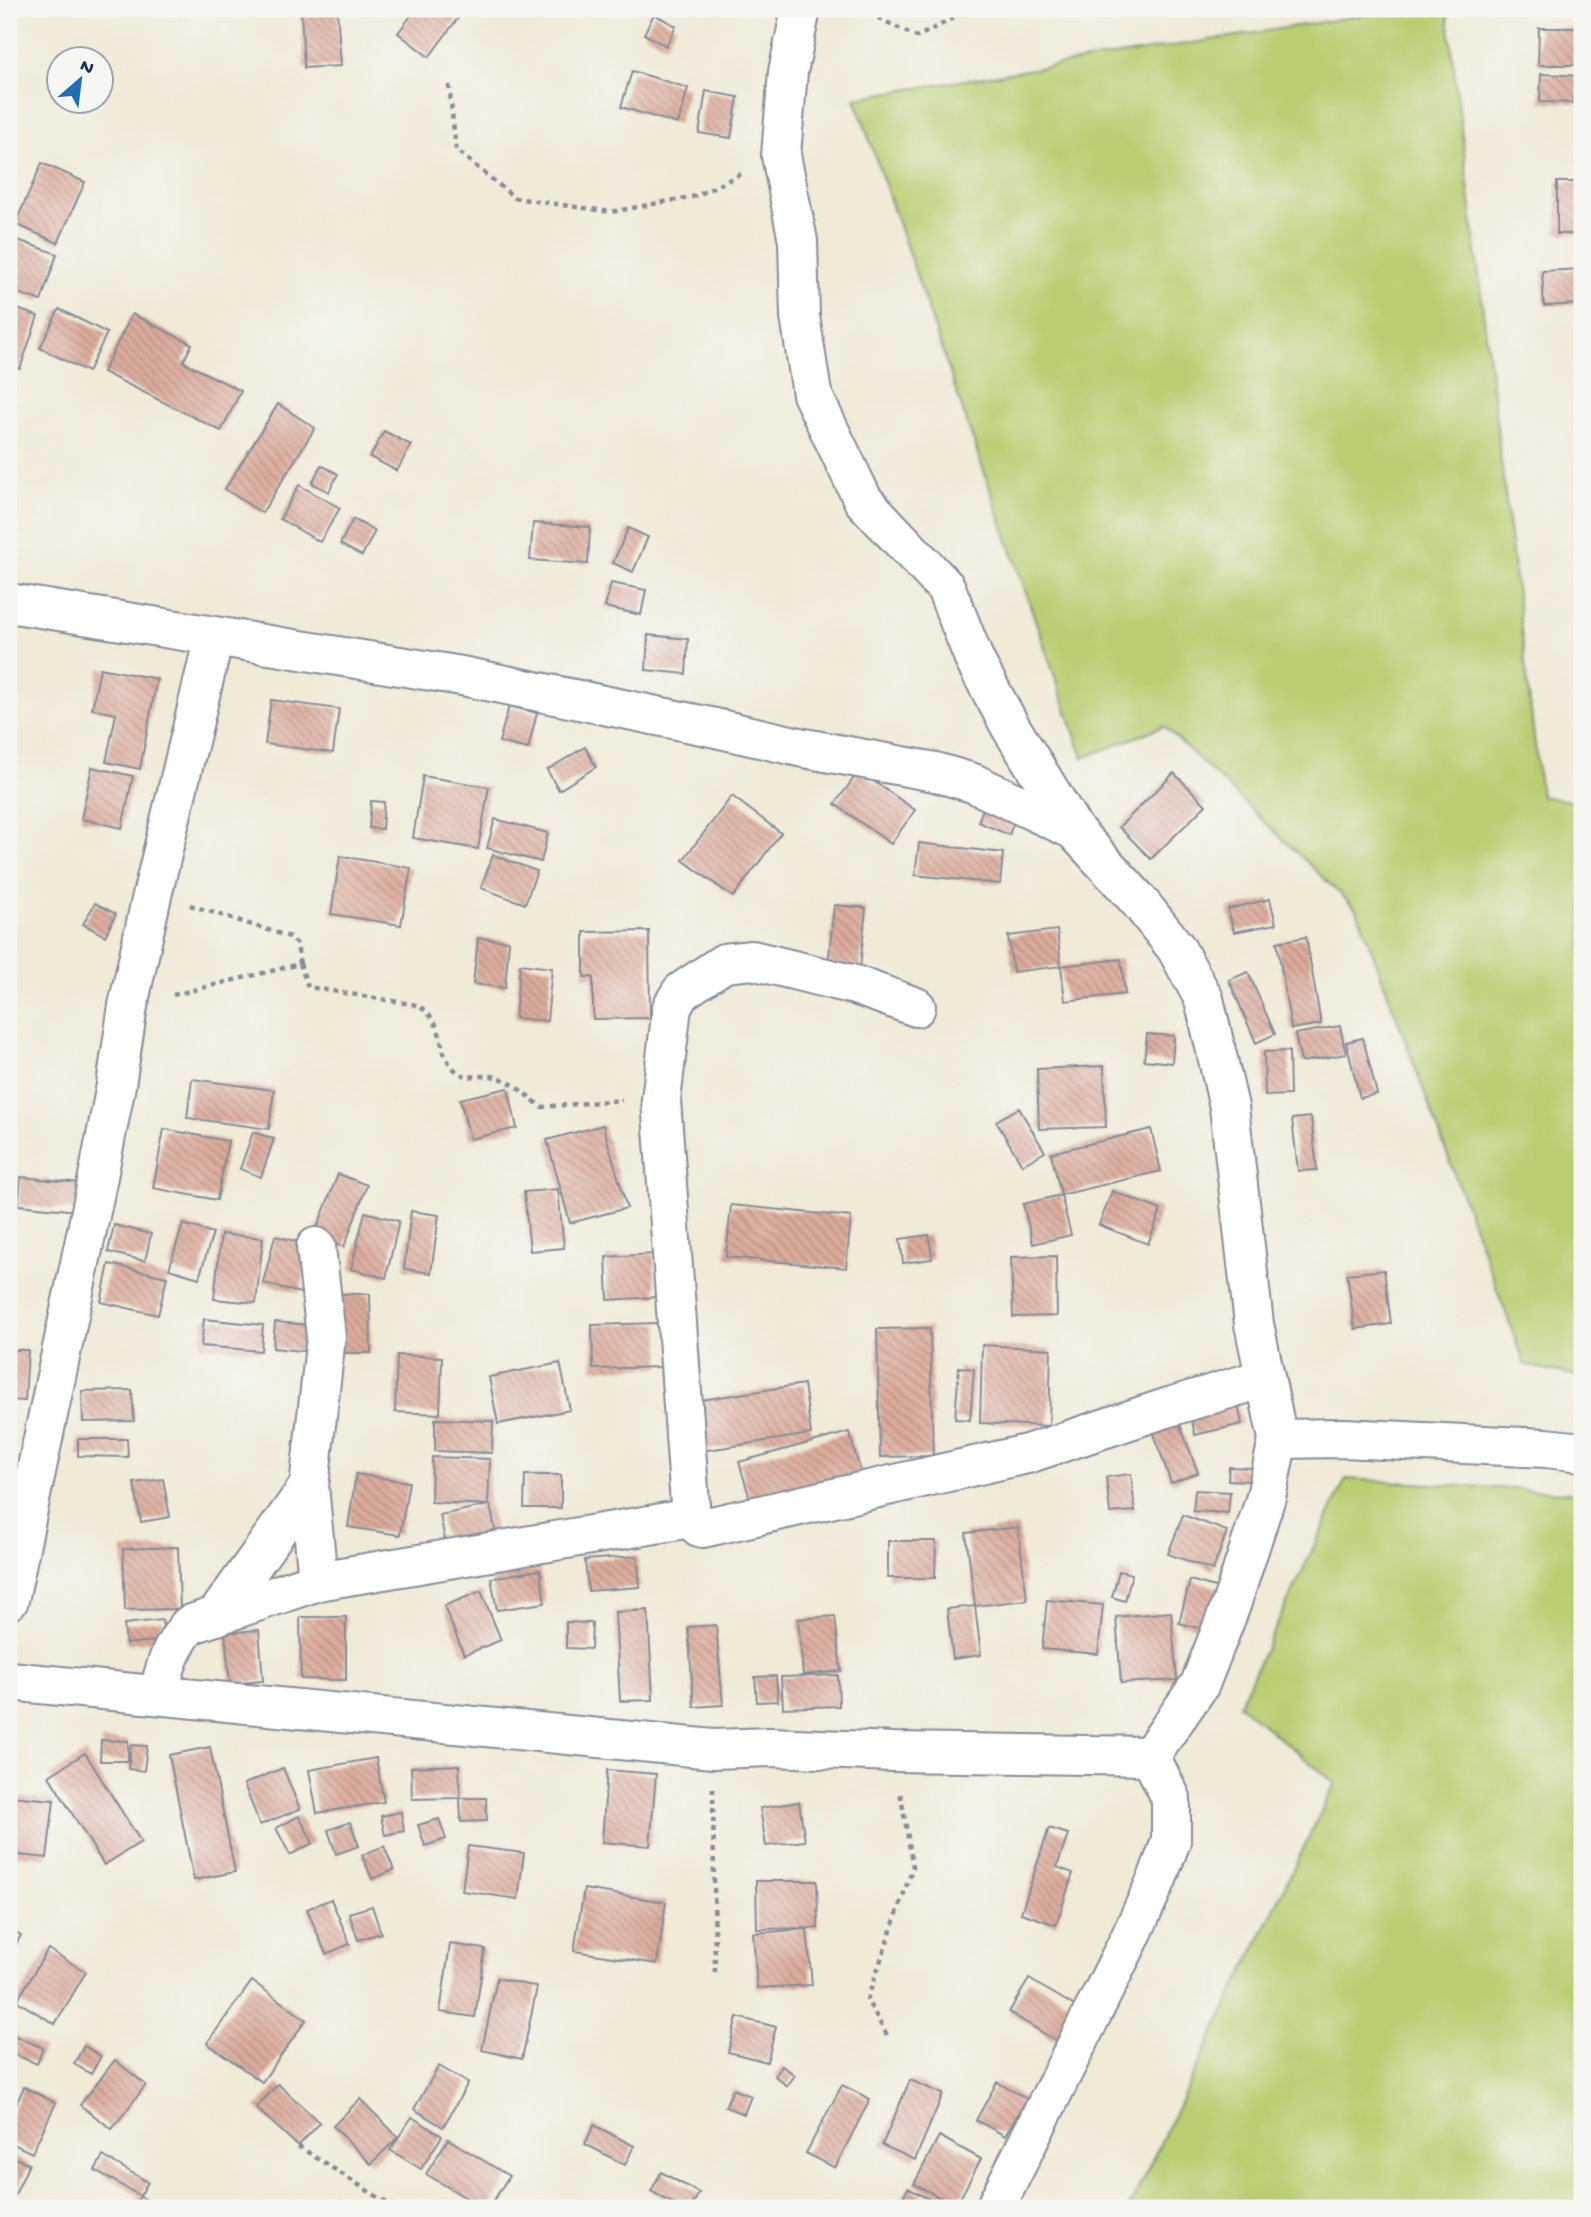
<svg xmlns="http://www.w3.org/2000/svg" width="1591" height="2217" viewBox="0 0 1591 2217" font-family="'Gochi Hand',sans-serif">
<defs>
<pattern id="building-back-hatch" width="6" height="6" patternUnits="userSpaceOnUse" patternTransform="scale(1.75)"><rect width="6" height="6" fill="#ddac9c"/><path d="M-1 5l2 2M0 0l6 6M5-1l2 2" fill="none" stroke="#b28c82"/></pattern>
</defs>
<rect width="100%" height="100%" fill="#f6f6f2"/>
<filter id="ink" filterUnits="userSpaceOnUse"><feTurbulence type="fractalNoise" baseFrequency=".0143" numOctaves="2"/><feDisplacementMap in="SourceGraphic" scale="14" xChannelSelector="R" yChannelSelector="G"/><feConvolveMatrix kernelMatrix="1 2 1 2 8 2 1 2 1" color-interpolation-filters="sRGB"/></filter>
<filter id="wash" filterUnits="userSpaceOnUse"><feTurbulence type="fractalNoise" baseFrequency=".00686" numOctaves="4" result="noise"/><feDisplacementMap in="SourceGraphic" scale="28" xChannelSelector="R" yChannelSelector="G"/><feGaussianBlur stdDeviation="1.57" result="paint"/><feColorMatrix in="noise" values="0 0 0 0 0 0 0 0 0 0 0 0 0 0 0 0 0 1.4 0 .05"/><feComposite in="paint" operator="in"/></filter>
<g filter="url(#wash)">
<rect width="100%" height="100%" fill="#f0ead6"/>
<g fill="#b9ce72" stroke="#6a7e68" stroke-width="2">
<path d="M1401 9H1447L1541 796 1582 803V1377L1525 1365 1357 910 1164 726 1083 758 855 98Z"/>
<path d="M1346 1479 1582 1493V2208H1129L1335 1783 1239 1705Z"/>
</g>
<g id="blocks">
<g fill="url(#building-back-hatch)">
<path d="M301 9H337L341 66 304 68Z"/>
<path d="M416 9H454L461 14 429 57 398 33Z"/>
<path d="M654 14 676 26 666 46 644 34Z"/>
<path d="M1539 28H1582V65H1538Z"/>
<path d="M632 71 688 88 678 124 621 107Z"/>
<path d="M1541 74 1582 76V103L1540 102Z"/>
<path d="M706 91 738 97 731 138 699 133Z"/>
<path d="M42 163 85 182 58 243 15 224Z"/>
<rect x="1557" y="182" width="25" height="52"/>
<path d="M18 240 57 254 41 301 9 290V267Z"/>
<path d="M1582 269V304L1544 306 1542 271Z"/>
<path d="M9 306 38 316 20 369 9 365Z"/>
<path d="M59 309 107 333 88 372 40 348Z"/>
<path d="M132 314 192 344 183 362 241 391 221 431 103 372Z"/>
<path d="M278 404 315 428 262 513 225 489Z"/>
<path d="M384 431 411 445 397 471 370 457Z"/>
<path d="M321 465 338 474 329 492 312 483Z"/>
<path d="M299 485 340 508 320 542 280 519Z"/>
<path d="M353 519 375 531 362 556 340 544Z"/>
<path d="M533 523 590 527 588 564 530 560Z"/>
<path d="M628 528 648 537 633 572 613 563Z"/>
<path d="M611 583 646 590 641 615 605 607Z"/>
<path d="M648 635 688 639 686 674 646 670Z"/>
<path d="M100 668 157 679 140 769 106 762 116 714 92 709Z"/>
<path d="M271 700 339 709 333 753 265 744Z"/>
<path d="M509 706 537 713 528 749 499 742Z"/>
<path d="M585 747 596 767 559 790 547 770Z"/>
<path d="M92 767 133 776 122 828 81 819Z"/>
<path d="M859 771 915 810 891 844 835 804Z"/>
<path d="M1174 773 1206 805 1151 859 1119 827Z"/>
<path d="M423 776 489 787 478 849 413 838Z"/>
<path d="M732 796 781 833 733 897 683 860Z"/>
<path d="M987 799 1018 811 1009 835 978 822Z"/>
<path d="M371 801 384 802 382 829 369 828Z"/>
<path d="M495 819 548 833 541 862 487 848Z"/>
<path d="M919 843 1003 853 1000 884 915 875Z"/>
<path d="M493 855 537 871 525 904 481 888Z"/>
<path d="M340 856 411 868 401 925 331 914Z"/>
<path d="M1270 899 1276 924 1234 932 1228 909Z"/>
<path d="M95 903 116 914 105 936 83 924Z"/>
<path d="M834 905 866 908 860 969 828 966Z"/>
<path d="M1057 930 1061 966 1121 959 1125 994 1065 1001 1061 966 1013 972 1008 936Z"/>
<path d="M649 931 650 1018 593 1019V977H584V932Z"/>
<path d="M1306 937 1321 1024 1291 1029 1277 942Z"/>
<path d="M478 938 509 941 505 988 473 984Z"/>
<path d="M520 964 552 968 547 1021 515 1018Z"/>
<path d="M1248 972 1275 1034 1256 1043 1229 980Z"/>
<path d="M1340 1026 1346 1054 1301 1062 1295 1034Z"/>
<path d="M1147 1034 1174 1036 1172 1063 1144 1060Z"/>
<path d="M1363 1038 1377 1094 1360 1098 1346 1042Z"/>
<path d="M1289 1051 1290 1095 1265 1096 1264 1052Z"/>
<path d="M1104 1066 1106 1127 1039 1129 1037 1069Z"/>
<path d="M192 1079 274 1090 269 1129 187 1118Z"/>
<path d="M508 1088 517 1128 470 1139 460 1099Z"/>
<path d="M1019 1108 1045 1152 1022 1165 996 1121Z"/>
<path d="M1311 1117 1317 1170 1298 1171 1292 1119Z"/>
<path d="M603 1125 627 1208 570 1223 547 1140Z"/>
<path d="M164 1129 228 1141 217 1200 153 1188Z"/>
<path d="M1151 1129 1161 1171 1061 1195 1051 1153Z"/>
<path d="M253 1132 274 1139 261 1177 240 1169Z"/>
<path d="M338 1174 367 1185 344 1247 314 1236Z"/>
<path d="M21 1177 80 1183 78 1211 18 1205Z"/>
<path d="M558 1189 564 1248 530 1251 524 1192Z"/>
<path d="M1112 1191 1161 1210 1148 1244 1099 1225Z"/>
<path d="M1061 1195 1071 1235 1033 1244 1023 1204Z"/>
<path d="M731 1205 851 1217 846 1268 726 1257Z"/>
<path d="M411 1211 439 1215 431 1273 404 1269Z"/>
<path d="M365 1212 399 1221 386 1278 351 1269Z"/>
<path d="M183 1224 213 1233 199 1278 169 1269Z"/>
<path d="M114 1225 151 1234 145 1261 108 1252Z"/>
<path d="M221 1234 263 1238 256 1303 214 1299Z"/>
<path d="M929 1235 932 1259 903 1263 900 1239Z"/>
<path d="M275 1236 312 1245 300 1293 263 1283Z"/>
<path d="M654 1254 656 1297 608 1300 606 1257Z"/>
<path d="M1056 1256 1057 1316 1013 1317 1011 1257Z"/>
<path d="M109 1264 167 1277 158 1315 101 1302Z"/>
<path d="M1384 1270 1391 1324 1355 1329 1347 1274Z"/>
<path d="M332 1294H370L371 1353H331Z"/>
<path d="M204 1319 263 1325 261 1351 201 1346Z"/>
<path d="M275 1322 322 1326 321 1353 273 1348Z"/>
<path d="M659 1323 661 1367 593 1369 592 1325Z"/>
<path d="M930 1328 933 1456 880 1457 877 1329Z"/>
<path d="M982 1345 1051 1349 1049 1426 980 1423Z"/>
<path d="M9 1350H28L25 1401 9 1400Z"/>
<path d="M397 1355 442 1357 440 1414 395 1412Z"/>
<path d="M560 1363 570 1410 498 1424 489 1377Z"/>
<path d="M959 1367 974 1369 970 1420 955 1419Z"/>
<path d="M804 1384 811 1434 701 1451 694 1401Z"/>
<path d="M132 1390 134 1421 83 1422 82 1391Z"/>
<path d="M1237 1400 1242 1424 1195 1435 1190 1412Z"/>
<path d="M435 1419 493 1421 492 1453 435 1451Z"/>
<path d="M1179 1422 1198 1473 1171 1483 1153 1431Z"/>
<path d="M849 1432 862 1476 752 1506 739 1462Z"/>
<path d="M78 1439H127L128 1457 78 1456Z"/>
<path d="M432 1457 490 1459 488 1505H490L497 1539 447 1550 440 1515 488 1505 431 1502Z"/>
<path d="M1229 1467 1253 1468 1252 1481 1228 1480Z"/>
<path d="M356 1474 409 1482 400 1535 348 1527Z"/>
<path d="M1131 1474 1135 1511 1110 1513 1106 1477Z"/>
<path d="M525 1475H561V1508H524Z"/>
<path d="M163 1479 170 1517 141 1522 134 1483Z"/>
<path d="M1195 1490 1230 1492 1228 1513 1193 1511Z"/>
<path d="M1183 1515 1227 1531 1213 1570 1168 1554Z"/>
<path d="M1018 1527 1027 1600 975 1606 966 1533Z"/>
<path d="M888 1541H936L935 1578H888Z"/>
<path d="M178 1547 180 1609 125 1610 123 1549Z"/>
<path d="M637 1556 640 1587 588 1591 585 1560Z"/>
<path d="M540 1570 545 1603 497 1610 491 1578Z"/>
<path d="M1119 1571 1132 1574 1125 1601 1112 1597Z"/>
<path d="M1190 1580 1222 1589 1211 1631 1179 1623Z"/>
<path d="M481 1591 501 1640 464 1655 444 1606Z"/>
<path d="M1047 1600 1103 1605 1098 1654 1042 1649Z"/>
<path d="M975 1606 981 1655 953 1659 947 1609Z"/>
<path d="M648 1610 653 1700 620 1701 615 1612Z"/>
<path d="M1171 1612 1177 1680 1121 1683 1116 1617Z"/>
<path d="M835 1616 841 1671 803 1675 798 1619Z"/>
<path d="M300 1617H346V1680L301 1679Z"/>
<path d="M162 1620 165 1640 126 1644 124 1624Z"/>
<path d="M566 1622 592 1623 591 1649 566 1648Z"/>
<path d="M716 1625 723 1705 694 1707 688 1627Z"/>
<path d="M259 1630 263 1681 230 1684 225 1633Z"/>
<path d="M838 1675 839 1706 783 1708 781 1677Z"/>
<path d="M776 1676 778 1701 757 1702 755 1677Z"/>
<path d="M101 1740 128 1741V1761H100Z"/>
<path d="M131 1745 147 1746 144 1771 128 1769Z"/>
<path d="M210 1747 235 1872 194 1880 169 1755Z"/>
<path d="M85 1753 141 1842 104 1865 49 1776Z"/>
<path d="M376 1758 384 1802 317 1813 309 1770Z"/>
<path d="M459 1765 460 1798 412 1799 411 1767Z"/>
<path d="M283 1768 300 1809 260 1825 244 1784Z"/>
<path d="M607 1770 656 1774 650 1846 602 1842Z"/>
<path d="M9 1796 54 1800 47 1858 9 1854Z"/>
<path d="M460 1798H486L487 1821 461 1822Z"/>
<path d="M799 1802 805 1841 766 1846 760 1808Z"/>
<path d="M401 1812 404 1831 385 1835 381 1816Z"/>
<path d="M299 1816 313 1843 290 1855 276 1828Z"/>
<path d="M439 1819 446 1839 425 1846 418 1825Z"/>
<path d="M350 1822 359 1846 336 1854 328 1830Z"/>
<path d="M1049 1828 1068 1834 1057 1867 1073 1873 1056 1925 1021 1913Z"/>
<path d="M384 1846 394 1870 372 1879 362 1855Z"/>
<path d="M468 1846 524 1853 518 1899 462 1891Z"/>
<path d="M756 1881H817L818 1928 757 1929Z"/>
<path d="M584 1889 666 1902 657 1964 574 1951Z"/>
<path d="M331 1899 350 1944 326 1954 307 1909Z"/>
<path d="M372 1906 381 1933 358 1940 349 1913Z"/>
<path d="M9 1928 21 1935 9 1957Z"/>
<path d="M807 1929 812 1985 757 1988 753 1933Z"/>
<path d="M450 1944 485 1949 475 2017 440 2012Z"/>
<path d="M48 1949 86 1972 55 2024 17 2001Z"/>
<path d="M497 1978 537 1987 522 2059 482 2050Z"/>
<path d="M1029 1979 1078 2008 1058 2042 1009 2012Z"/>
<path d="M252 1981 306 2020 262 2082 207 2043Z"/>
<path d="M737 2017 776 2027 767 2062 728 2052Z"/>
<path d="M9 2033 43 2048 37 2064 9 2052Z"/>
<path d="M84 2046 101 2056 91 2074 74 2064Z"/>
<path d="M115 2060 146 2085 112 2129 80 2105Z"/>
<path d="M439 2066 468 2083 443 2127 414 2109Z"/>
<path d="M782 2066 795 2075 787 2086 775 2076Z"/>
<path d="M910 2080 943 2094 915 2160 882 2145Z"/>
<path d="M997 2082 1027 2099 1005 2136 976 2120Z"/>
<path d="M278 2084 320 2123 298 2146 256 2108Z"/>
<path d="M842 2085 870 2099 835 2168 806 2153Z"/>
<path d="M24 2087 56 2103 32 2153 9 2142V2119Z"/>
<path d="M733 2089 751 2096 744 2114 725 2107Z"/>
<path d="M360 2099 398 2137 371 2164 333 2126Z"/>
<path d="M412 2117 442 2136 421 2169 390 2150Z"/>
<path d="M594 2125 634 2146 625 2165 585 2144Z"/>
<path d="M939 2136 981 2159 956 2206 914 2184Z"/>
<path d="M448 2139 509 2176 489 2208H483L426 2174Z"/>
<path d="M9 2155 29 2164 9 2208Z"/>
<path d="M103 2156 148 2182 140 2196 161 2208H133L140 2196 95 2170Z"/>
<path d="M661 2172 699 2193 691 2208H681L651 2191Z"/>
<path d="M908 2188 945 2208H897Z"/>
</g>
</g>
</g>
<g filter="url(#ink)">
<use href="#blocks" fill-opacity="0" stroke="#868c9a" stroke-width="2"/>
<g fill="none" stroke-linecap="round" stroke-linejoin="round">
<defs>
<g id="street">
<path d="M801 9 788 72 781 155 798 241 800 316 812 394 863 500 946 588 975 661 1010 726 1074 830"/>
<path d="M9 603 462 676 711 727 804 748 935 772 973 783 1074 830 1138 900 1176 948 1204 999 1229 1107 1254 1324 1278 1439 1266 1497 1231 1605 1200 1684 1150 1756 1171 1798V1841L1157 1879 1131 1936 995 2208"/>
<path d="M916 1007 855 985 752 960 724 963 681 992 672 1007 661 1100 691 1518 699 1527 703 1528 1027 1454 1169 1407 1265 1378"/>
<path d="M316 1247 326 1337 309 1486 318 1581"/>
<path d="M1278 1439 1344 1438 1546 1448 1582 1452"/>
<path d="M9 1600 95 1192 116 1085 128 1006 151 900 214 637"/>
<path d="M216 1616 309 1486"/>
<path d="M9 1681 713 1749 771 1747 894 1752 1150 1756"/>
<path d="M158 1695C165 1667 170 1648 189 1625L318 1581 691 1518"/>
</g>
</defs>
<use href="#street" stroke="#868c9a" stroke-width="42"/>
<g stroke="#868c9a" stroke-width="4.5" stroke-dasharray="5 5" stroke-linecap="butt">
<path d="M860 9 917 37 971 9"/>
<path d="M449 85 456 150 515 198 611 212 696 196 743 173"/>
<path d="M190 905 290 937 297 944 300 964"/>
<path d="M173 995 300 964 308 987 417 1005C449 1024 434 1049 454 1069 467 1082 481 1073 496 1077 513 1081 528 1097 542 1107L622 1100"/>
<path d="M713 1788 715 1973"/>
<path d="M887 2035 867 2000 913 1867 900 1791"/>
<path d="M298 2146 395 2208"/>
</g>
<use href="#street" stroke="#fff" stroke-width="38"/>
</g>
</g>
<rect width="1591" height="2217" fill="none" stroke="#f6f6f2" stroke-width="35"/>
<g transform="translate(80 80) rotate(28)"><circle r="33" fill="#f6f6f2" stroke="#9ea6b7" stroke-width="2"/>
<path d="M0-5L12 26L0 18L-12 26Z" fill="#1f6fb2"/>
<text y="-10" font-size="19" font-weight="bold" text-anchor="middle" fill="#1b2f5e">N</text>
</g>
</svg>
